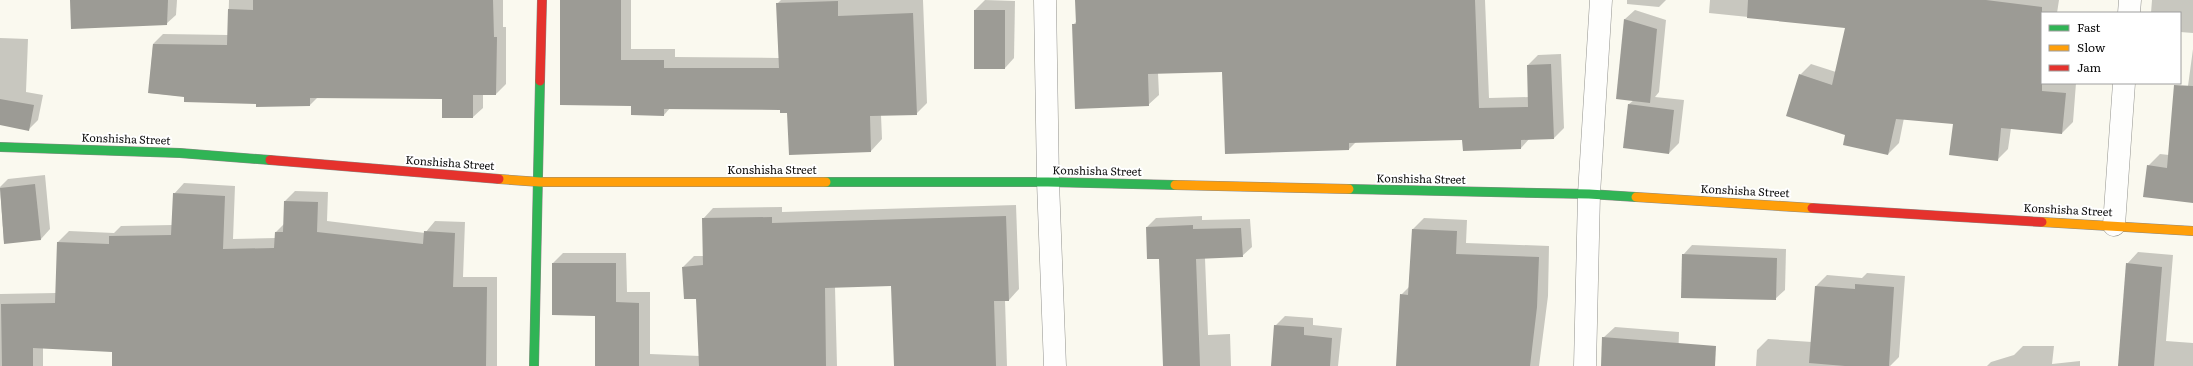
<svg xmlns="http://www.w3.org/2000/svg" width="2193" height="366" viewBox="0 0 2193 366" font-family="Literata,serif">
<rect width="100%" height="100%" fill="#faf9ef"/>
<g fill="#0003">
<path d="M71 0H177L176 15 166 24Z"/>
<path d="M229 0H503V27H506V84L496 94H483V108L473 117 443 98 318 97 310 105 257 103 149 93 153 44 163 34 228 35Z"/>
<path d="M561 0H631V49H675V57L779 58 777 4 781 0H923L927 103 916 114 881 115 882 139 871 151 781 109 670 108 664 115 632 105Z"/>
<path d="M985 0 1015 1 1014 58 1005 68 975 10Z"/>
<path d="M1076 0H1485L1489 98 1529 97 1528 65 1538 55 1561 54 1564 128 1554 138 1529 139 1521 148 1463 139 1356 142 1349 149 1223 71 1158 73 1159 95 1148 105 1073 25 1077 21Z"/>
<path d="M1627 0H1666L1659 7 1627 4Z"/>
<path d="M1710 0H2059L2057 13H2042V83H2076L2073 122 2062 133 2011 128 2008 149 1997 160 1954 123 1904 118 1899 143 1888 154 1847 134 1800 75 1811 64 1836 72 1846 27 1709 13Z"/>
<path d="M2152 0H2193V33L2180 32V13H2151Z"/>
<path d="M1635 10 1666 20 1659 92 1655 97 1684 100 1679 143 1669 153 1629 104 1634 100 1625 19Z"/>
<path d="M0 38 28 39 26 92 43 95 38 120 29 129 0 124Z"/>
<path d="M2193 49V203L2148 166 2160 154 2169 155 2185 108Z"/>
<path d="M45 175 50 229 41 239 4 242 0 187 8 179Z"/>
<path d="M184 183 235 186 233 239 276 238V232L284 224 285 201 295 191 328 192 327 221 425 233 435 221 465 222 463 277H497V366H113V351L43 348V366H0V294L56 293 58 242 69 231 114 233 121 226 172 225 174 194Z"/>
<path d="M1016 205 1019 289 1009 300H1005L1007 366H895L892 285 835 287 837 366H596V315L553 263 563 253H626L627 292H650V354L700 356 697 298 683 267 694 256H704L703 219 713 208 782 207V212Z"/>
<path d="M1202 216V220L1250 219 1252 247 1242 256 1205 258 1208 335 1230 334 1231 366H1164L1160 258 1147 227 1156 218Z"/>
<path d="M1424 218 1467 220 1466 243 1549 246 1548 296 1539 366H1397L1401 295 1409 287 1413 229Z"/>
<path d="M1692 245 1786 249 1785 290 1775 299 1683 255Z"/>
<path d="M2138 252 2173 255 2166 341 2193 343V366H2119L2127 264Z"/>
<path d="M1867 273 1905 276 1899 357 1890 366H1756L1757 350 1768 339 1812 342 1816 286 1827 275 1862 278Z"/>
<path d="M1285 316 1313 318V325L1342 328 1338 366H1272L1275 326Z"/>
<path d="M1615 327 1679 332 1678 363 1708 366H1602L1603 338Z"/>
<path d="M2023 346H2054L2052 364 2080 361V366H1987L1991 362 2014 355Z"/>
</g>
<g fill="#9c9b95">
<path d="M70 0H168L167 25 71 29Z"/>
<path d="M253 0H493L494 37H497L496 95H473V118H442V99L310 98V106L256 107V104L184 102V97L148 93 153 44 227 45 228 9 253 10Z"/>
<path d="M560 0H621V60H664V68H779L776 3 838 1V16L913 13 917 115 870 116 871 152 789 155 787 113H780V110L664 109V116L631 115V106L560 105Z"/>
<path d="M1075 0H1475L1479 108 1528 107 1527 65 1551 64 1554 139 1521 140V149L1463 151 1462 140 1349 143V150L1225 154 1222 72 1148 74 1149 106 1075 109 1072 24H1076Z"/>
<path d="M1748 0H1986L2042 7V91L2066 93 2062 134 2001 128 1998 161 1949 155 1953 124 1896 119 1888 155 1843 145 1845 135 1786 116 1799 74 1832 85 1845 28 1747 18Z"/>
<rect x="974" y="10" width="31" height="59"/>
<path d="M1624 19 1657 29 1650 103 1616 99Z"/>
<path d="M2174 85 2193 86V203L2143 197 2147 165 2167 168Z"/>
<path d="M0 99 34 105 29 131 0 125Z"/>
<path d="M1628 104 1674 110 1669 154 1623 148Z"/>
<path d="M35 184 41 240 4 244 0 188Z"/>
<path d="M173 193 225 196 223 249 274 248 275 232H283L284 201 318 202 317 232 423 244 424 231 455 233 453 287H487L486 366H112V352L33 348V366H2L1 304 55 303 57 242 109 244V236L171 235Z"/>
<path d="M1006 216 1009 301H994L996 366H894L891 286 825 288 826 366H699L696 299H684L682 267 703 265 702 218 772 217V223Z"/>
<path d="M1193 225V229L1241 228 1243 257 1196 259 1200 366H1163L1159 259H1147L1146 227Z"/>
<path d="M1412 229 1457 231 1456 254 1539 257 1537 307 1530 366H1396L1400 294 1408 295Z"/>
<path d="M1682 254 1777 258 1776 300 1681 298Z"/>
<path d="M552 263H616V302L639 303V366H595V316L552 315Z"/>
<path d="M2126 263 2162 267 2154 366H2118Z"/>
<path d="M1855 284 1894 287 1889 366H1845L1809 363 1815 286 1855 289Z"/>
<path d="M1274 325 1304 327V335L1332 338 1330 366H1271Z"/>
<path d="M1602 337 1716 346 1715 366H1601Z"/>
</g>
<g fill="none" stroke-linecap="round" stroke-linejoin="round">
<defs>
<g id="street">
<path d="M1045 0 1048 182 1055 366"/>
<path d="M2129 13 2130 0"/>
<path d="M2114 225 2124 83"/>
<path d="M1585 366 1589 194 1601 0"/>
</g>
<g id="fast">
<path d="M0 147 180 153 270 160"/>
<path d="M826 182H1048L1175 185"/>
<path d="M1349 189 1589 194 1636 197"/>
<path d="M534 366 540 81"/>
</g>
<g id="slow">
<path d="M499 179 540 182H826"/>
<path d="M1175 185 1349 189"/>
<path d="M1636 197 1812 208"/>
<path d="M2042 222 2193 231"/>
</g>
<g id="jam">
<path d="M540 81 542 0"/>
<path d="M270 160 499 179"/>
<path d="M1812 208 2042 222"/>
</g>
</defs>
<use href="#street" stroke="#93938e" stroke-width="23"/>
<use href="#fast" stroke="#8a8985" stroke-width="10"/>
<use href="#slow" stroke="#8a8985" stroke-width="10"/>
<use href="#jam" stroke="#8a8985" stroke-width="10"/>
<use href="#street" stroke="#fefefd" stroke-width="22"/>
<use href="#fast" stroke="#30b455" stroke-width="9"/>
<use href="#slow" stroke="#ff9f0a" stroke-width="9"/>
<use href="#jam" stroke="#e5322d" stroke-width="9"/>
</g>
<g text-anchor="middle" stroke-width="4" stroke-linejoin="round" paint-order="stroke">
<g font-size="11" fill="#0c0c0c" stroke="#fff">
<text transform="translate(126 139) rotate(2)" y="4">Konshisha Street</text>
<text transform="translate(450 163) rotate(4)" y="4">Konshisha Street</text>
<text x="772" y="174">Konshisha Street</text>
<text transform="translate(1097 171) rotate(1)" y="4">Konshisha Street</text>
<text transform="translate(1421 179) rotate(1)" y="4">Konshisha Street</text>
<text transform="translate(1745 191) rotate(3)" y="4">Konshisha Street</text>
<text transform="translate(2068 210) rotate(3)" y="4">Konshisha Street</text>
</g>
</g>
<rect x="2041" y="12" width="140" height="72" fill="#ffffff" stroke="#9e9e9e"/>
<rect x="2049" y="25" width="20" height="6" fill="#30b455" stroke="#9e9e9e"/>
<text x="2077" y="32" font-size="12" fill="#0c0c0c">Fast</text>
<rect x="2049" y="45" width="20" height="6" fill="#ff9f0a" stroke="#9e9e9e"/>
<text x="2077" y="52" font-size="12" fill="#0c0c0c">Slow</text>
<rect x="2049" y="65" width="20" height="6" fill="#e5322d" stroke="#9e9e9e"/>
<text x="2077" y="72" font-size="12" fill="#0c0c0c">Jam</text>
</svg>
